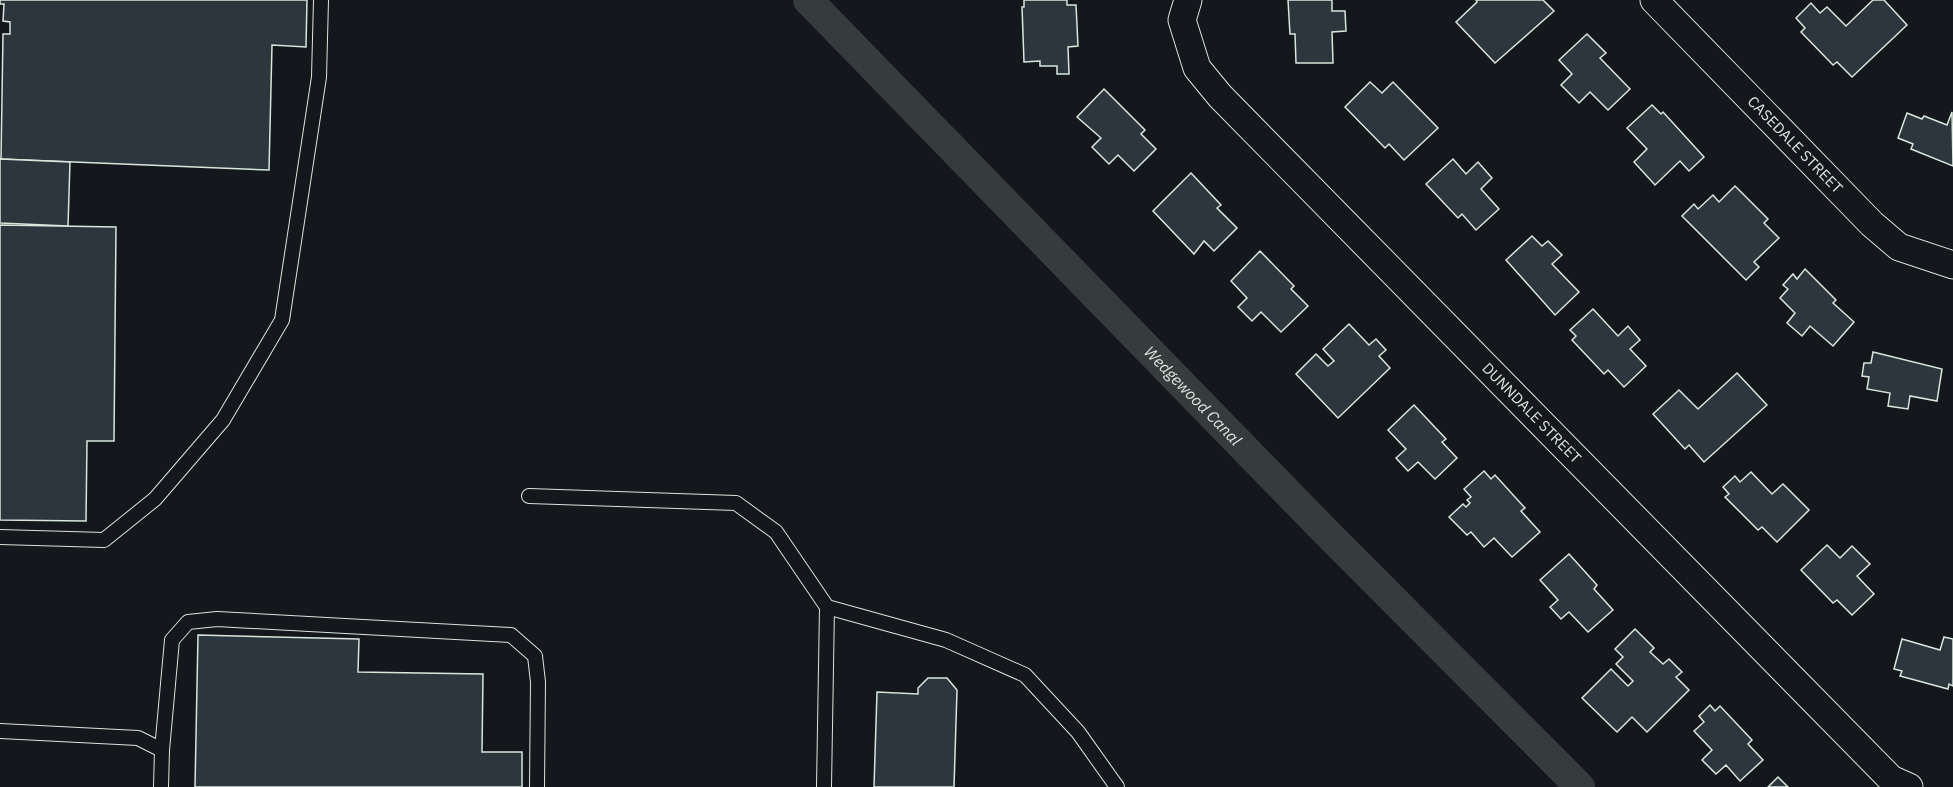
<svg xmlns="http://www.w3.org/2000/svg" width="1953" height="787" viewBox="0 0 1953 787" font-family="'IBM Plex Sans',sans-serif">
<rect width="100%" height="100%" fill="#14181c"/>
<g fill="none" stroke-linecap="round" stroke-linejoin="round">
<path stroke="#363b3e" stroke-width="30" id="s1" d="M808 0 1321 527 1580 787"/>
</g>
<g fill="#2c363c" stroke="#d8e6dc" stroke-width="1.5">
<path d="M0 0H307L306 47 272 45 269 170 1 159 3 34H10V22L3 21 4 4H0Z"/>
<path d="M1024 0H1067V5H1076L1078 46 1068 47 1069 74H1057V66H1040V61L1024 62 1022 7H1024Z"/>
<path d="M1288 0H1332V11H1345L1346 31 1332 32 1333 63H1296L1295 34H1290Z"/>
<path d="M1476 0H1543L1554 11 1495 63 1456 22 1477 2Z"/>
<path d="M1873 0H1884L1907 25 1852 77 1837 62 1833 65 1801 32 1805 28 1796 18 1811 3 1820 13 1827 7 1846 26Z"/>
<path d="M1587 34 1606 53 1600 58 1630 89 1608 110 1590 92 1579 103 1561 85 1572 74 1559 60Z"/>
<path d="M1370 82 1382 93 1393 82 1438 128 1404 160 1389 144 1385 148 1345 107Z"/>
<path d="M1104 89 1145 130 1141 134 1156 149 1134 171 1118 155 1109 164 1092 147 1101 138 1077 117Z"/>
<path d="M1652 105 1661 114 1663 112 1704 157 1689 171 1680 161 1655 185 1634 162 1647 149 1627 128Z"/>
<path d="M1952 112 1953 166 1911 149 1913 144 1898 138 1907 113 1922 119 1924 116 1947 125Z"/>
<path d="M0 159 70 162 68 226 0 223Z"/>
<path d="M1453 159 1466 174 1478 162 1492 178 1481 189 1499 209 1476 230 1462 214 1458 218 1426 184Z"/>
<path d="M1191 173 1221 205 1217 208 1237 228 1214 251 1204 241 1194 254 1153 211Z"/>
<path d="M1735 186 1768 219 1764 223 1779 238 1754 262 1759 267 1746 280 1682 216 1694 204 1698 209 1713 195 1719 202Z"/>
<path d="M0 225 116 227 114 441H87L86 521 0 520Z"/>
<path d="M1532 236 1542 246 1548 241 1562 255 1552 264 1579 292 1555 315 1506 260Z"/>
<path d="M1260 251 1294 286 1291 289 1308 306 1281 332 1261 312 1252 321 1238 307 1247 298 1231 281Z"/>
<path d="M1805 269 1836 300 1833 303 1854 322 1833 346 1810 326 1802 336 1787 323 1795 313 1780 298 1788 289 1783 285 1793 274 1797 279Z"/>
<path d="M1593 309 1618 336 1628 326 1640 340 1630 349 1646 366 1624 387 1608 370 1604 374 1572 340 1576 336 1570 330Z"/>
<path d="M1349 324 1369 345 1376 339 1386 350 1379 356 1390 368 1338 418 1296 374 1316 354 1328 366 1334 361 1323 349Z"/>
<path d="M1873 352 1942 369 1937 401 1910 396 1908 409 1888 406 1890 393 1867 389 1869 377 1862 376 1864 363H1871Z"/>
<path d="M1737 373 1767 405 1704 462 1689 445 1685 449 1653 414 1679 390 1698 409Z"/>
<path d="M1414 405 1446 439 1442 442 1457 458 1435 479 1418 462 1408 471 1396 458 1406 449 1388 430Z"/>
<path d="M1484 471 1491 479 1495 475 1525 508 1521 511 1540 532 1512 557 1494 538 1484 547 1471 532 1467 535 1449 517 1463 504 1466 507 1470 503 1467 500 1471 497 1464 489Z"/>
<path d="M1751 472 1772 494 1783 484 1809 510 1777 542 1762 527 1758 530 1725 497 1729 494 1723 487 1735 476 1740 482Z"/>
<path d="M1827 545 1840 558 1852 546 1870 564 1857 576 1874 594 1852 615 1837 600 1833 603 1801 570Z"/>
<path d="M1569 554 1597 585 1594 589 1613 610 1588 632 1569 612 1561 619 1550 607 1558 600 1540 580Z"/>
<path d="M1635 629 1654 648 1650 652 1663 664 1669 659 1682 672 1676 677 1689 690 1647 732 1632 717 1617 732 1582 698 1611 669 1628 686 1633 681 1616 664 1623 657 1615 649Z"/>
<path d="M198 635 359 639 358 672 483 674 482 752H522V787H195Z"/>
<path d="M1944 637 1953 639V686L1949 684 1948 689 1900 676 1902 671 1894 669 1902 639 1940 650Z"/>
<path d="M928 678H947L957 690 954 787H874L877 692 918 694V688Z"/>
<path d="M1710 705 1715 711 1720 706 1752 740 1748 744 1763 760 1740 781 1726 765 1716 774 1702 760 1712 750 1694 731 1704 722 1699 716Z"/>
<path d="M1778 777 1788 787H1768Z"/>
</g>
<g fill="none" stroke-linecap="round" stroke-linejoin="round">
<defs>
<g id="service">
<path d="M529 496 736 503 776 532 827 607 824 787"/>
<path d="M0 537 104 540 155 499 223 420 282 320 319 77 321 0"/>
<path d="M827 607 946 640 1025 675 1078 732 1117 787"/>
<path d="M0 731 138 738 162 750 161 787"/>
<path d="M162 750 172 640 188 622 217 619 511 635 535 656 538 682 537 787"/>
</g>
<g id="minor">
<path id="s2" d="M1188 0 1182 20 1197 68 1220 96 1891 779 1909 787"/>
<path id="s3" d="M1654 0 1872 224 1899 247 1953 265"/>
</g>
</defs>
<use href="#service" stroke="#d8e6dc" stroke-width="16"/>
<use href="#minor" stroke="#d8e6dc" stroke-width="29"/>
<use href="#service" stroke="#14181c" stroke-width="14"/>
<use href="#minor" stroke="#14181c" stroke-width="27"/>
</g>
<g text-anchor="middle" stroke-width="4.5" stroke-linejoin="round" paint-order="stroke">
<g font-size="15" fill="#d8e6dc" stroke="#14181c">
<text dy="5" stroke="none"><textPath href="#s3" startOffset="202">CASEDALE STREET</textPath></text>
<text dy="5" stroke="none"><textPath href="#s2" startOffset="552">DUNNDALE STREET</textPath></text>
</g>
<g font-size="16" font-style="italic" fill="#d8e6dc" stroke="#14181c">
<text dy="6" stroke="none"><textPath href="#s1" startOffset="552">Wedgewood Canal</textPath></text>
</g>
</g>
</svg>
